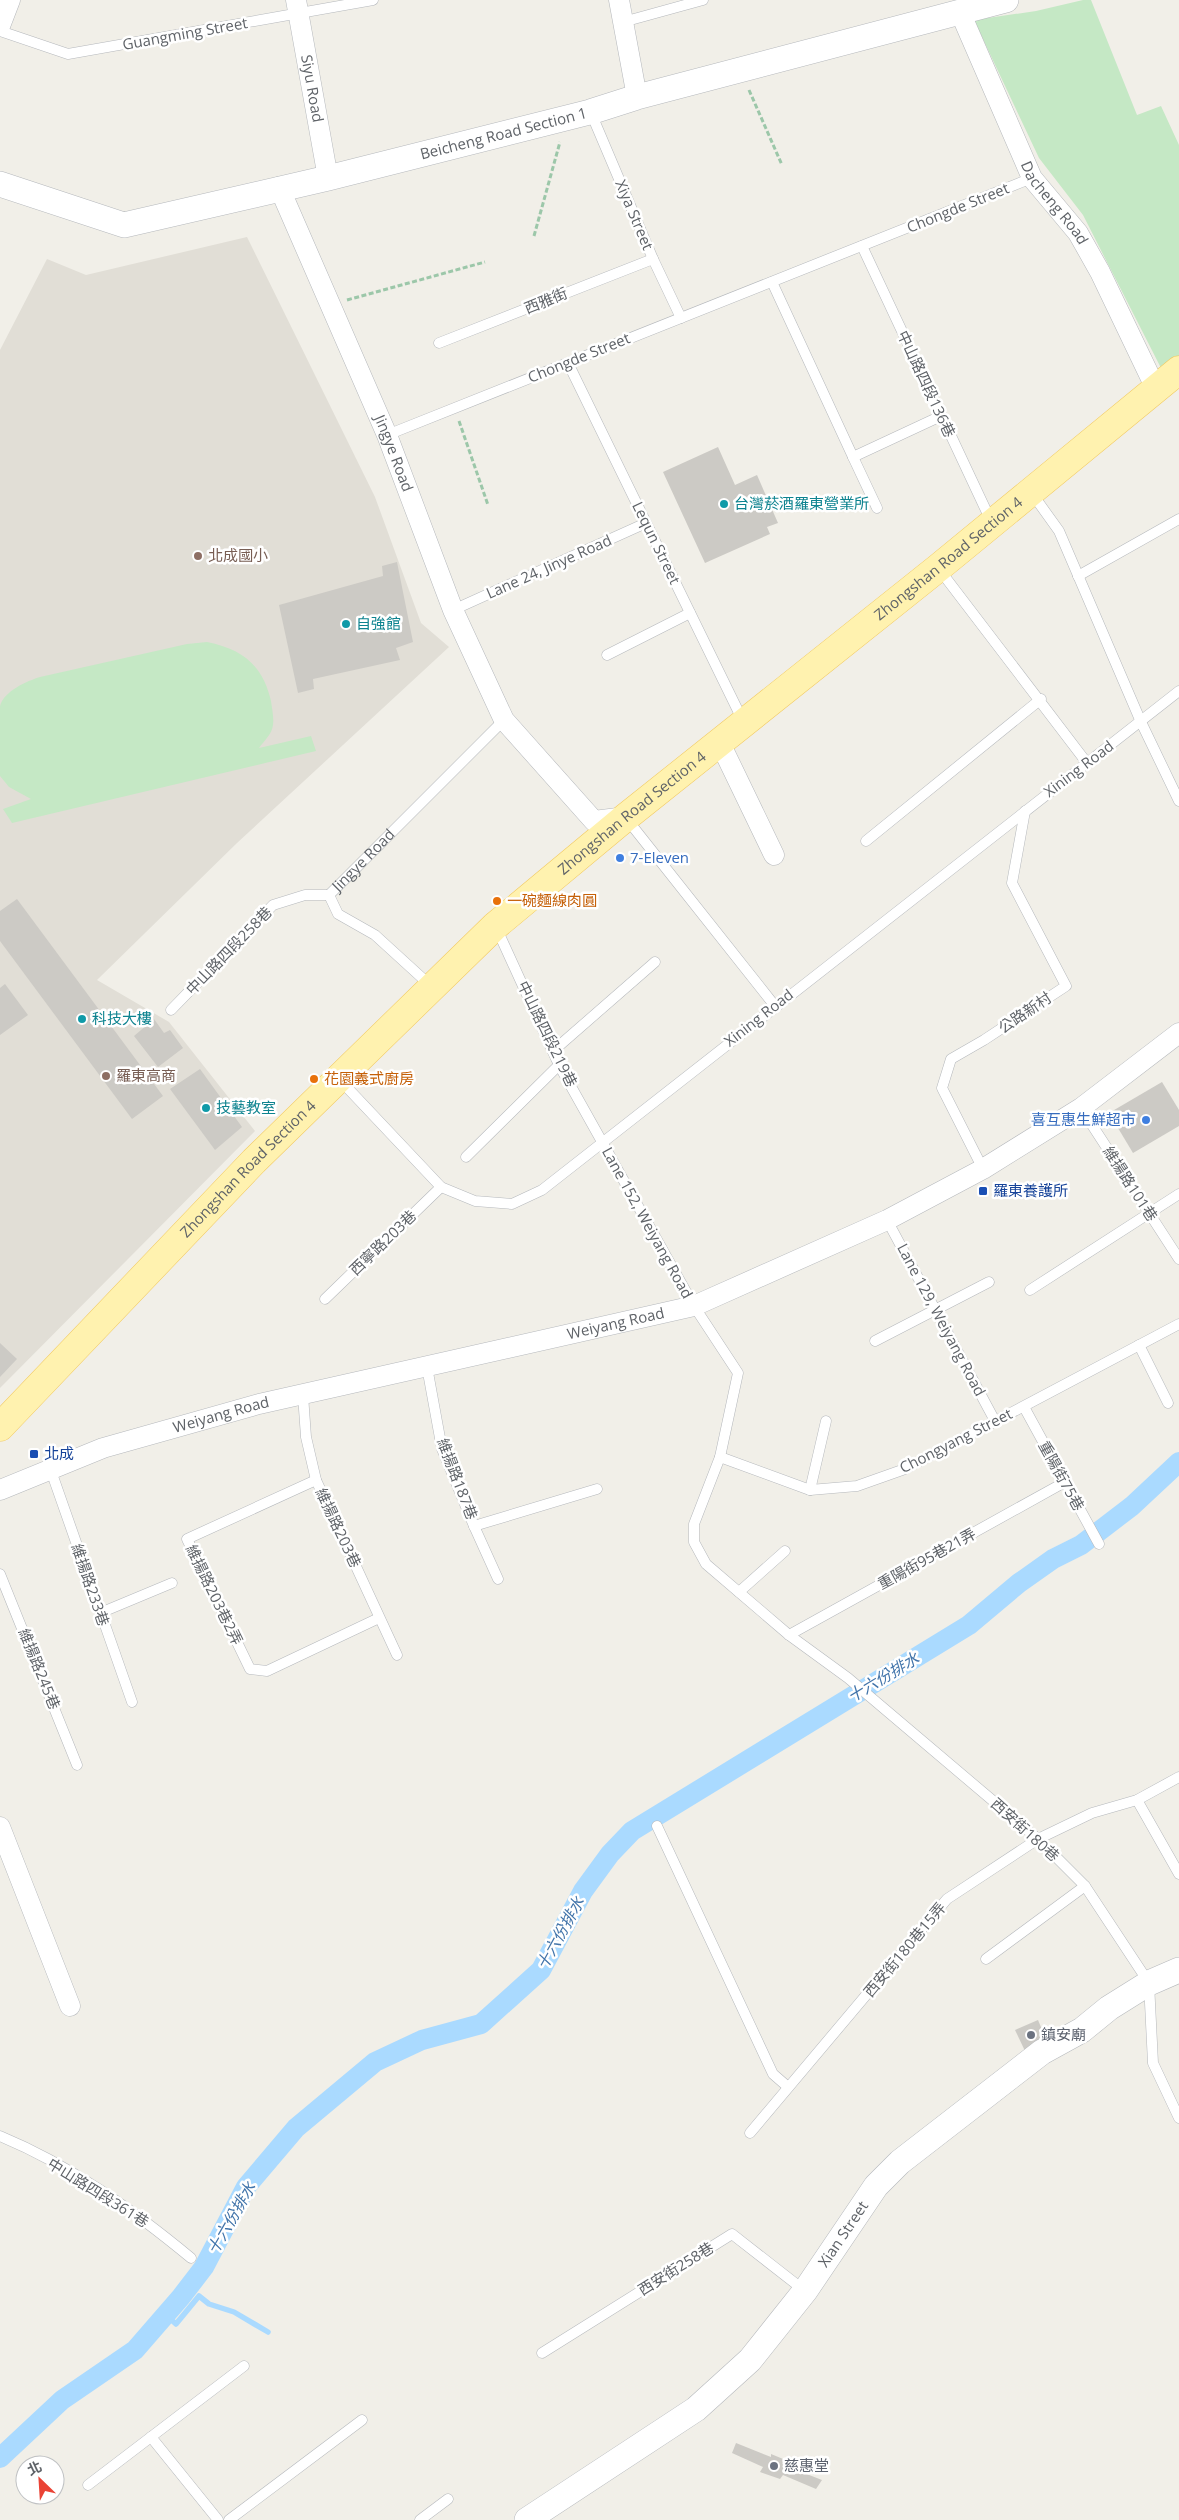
<svg xmlns="http://www.w3.org/2000/svg" width="1179" height="2520" viewBox="0 0 1179 2520" font-family="'Open Sans','Noto Sans TC',sans-serif">
<rect width="100%" height="100%" fill="#f1efe8"/>
<path fill="#e1ded6" d="M247 237 375 497 421 623 449 647 237 843 97 980 169 1022 255 1131 0 1388V350L47 259 86 275Z"/>
<g fill="#c5e8c5">
<path d="M1083 0H1091L1137 115 1161 106 1179 145V357L1162 370 1083 215 1039 158 974 20 1036 11Z"/>
<path d="M207 642C242 649 263 665 271 701 272 709 274 717 273 725 272 734 264 741 259 748L311 736 316 751 12 823 3 809 31 799 9 787 0 776C0 761 0 718 0 706 4 691 27 681 40 677L187 644Z"/>
</g>
<g fill="none" stroke-linecap="round" stroke-linejoin="round">
<path stroke="#aadaff" stroke-width="5.5" d="M165 2314 176 2324 199 2296 209 2304 234 2312 268 2332"/>
<path stroke="#aadaff" stroke-width="20" d="M0 2458 62 2400 135 2350 181 2297 204 2267 246 2187 296 2128 375 2062 422 2040 481 2024 541 1970 583 1891 610 1854 632 1831 969 1625 1019 1583 1053 1559 1081 1545 1132 1506 1179 1462"/>
</g>
<g fill="#cccac5">
<path d="M718 447 735 485 757 475 778 523 767 527 770 534 705 563 663 472Z"/>
<path d="M397 562 413 642 396 648 400 660 313 679 314 689 298 693 279 605 383 576 382 566Z"/>
<path d="M17 899 163 1096 132 1119 0 941V911Z"/>
<path d="M5 984 28 1015 0 1035V988Z"/>
<path d="M154 1019 164 1033 170 1030 183 1048 158 1067 134 1036Z"/>
<path d="M200 1069 242 1127 215 1150 170 1089Z"/>
<path d="M1162 1082 1179 1110V1126L1133 1153 1109 1113Z"/>
<path d="M0 1343 17 1359 0 1377Z"/>
<path d="M1038 2020 1046 2039 1025 2051 1015 2030Z"/>
<path d="M736 2443 771 2457V2454L788 2461 786 2466 822 2480 816 2489 783 2475 780 2479 760 2472 763 2467 732 2453Z"/>
</g>
<g fill="none" stroke-linecap="round" stroke-linejoin="round">
<defs>
<g id="service">
<path d="M623 22 703 0"/>
<path d="M0 31 68 54 373 0"/>
<path d="M591 113 653 259 681 318"/>
<path d="M862 246 991 521"/>
<path d="M772 282 853 457 941 416"/>
<path d="M439 343 653 259"/>
<path d="M568 363 743 721"/>
<path d="M387 435 1032 178"/>
<path d="M853 457 877 508"/>
<path d="M1031 492 1059 531 1141 722 1179 801"/>
<path d="M939 569 1087 763"/>
<path d="M1078 576 1179 519"/>
<path d="M453 610 646 523"/>
<path d="M607 655 690 613"/>
<path d="M626 818 775 1006"/>
<path d="M866 841 1041 699"/>
<path id="s1" d="M329 895 504 720"/>
<path d="M329 895 338 914 375 935 432 987"/>
<path d="M496 927 559 1065 694 1306 738 1373 720 1457 694 1524V1542L706 1564 789 1635 848 1678 1038 1839 1085 1886 1149 1983 1153 2063 1179 2118"/>
<path d="M171 1010 273 905 305 895H329"/>
<path d="M553 1051 655 962"/>
<path d="M340 1080 441 1187 475 1201 512 1204 542 1190 1179 691"/>
<path d="M1081 1108 1179 1259"/>
<path d="M466 1157 559 1065"/>
<path d="M983 1169 942 1088 951 1059 984 1040 1066 986 1012 883 1025 811"/>
<path d="M887 1220 995 1421"/>
<path d="M1030 1290 1179 1194"/>
<path d="M325 1299 441 1187"/>
<path d="M875 1341 989 1282"/>
<path d="M1139 1345 1168 1403"/>
<path d="M427 1367 442 1449 474 1526 597 1489"/>
<path d="M303 1395 306 1437 316 1480 397 1655"/>
<path d="M1024 1407 1099 1544"/>
<path d="M720 1457 810 1490 857 1486 905 1469 1179 1324"/>
<path d="M50 1468 132 1702"/>
<path d="M316 1480 187 1539 250 1669 267 1671 379 1618"/>
<path d="M810 1490 826 1421"/>
<path d="M474 1526 498 1579"/>
<path d="M0 1574 77 1765"/>
<path d="M739 1592 785 1551"/>
<path d="M100 1613 172 1583"/>
<path d="M789 1635 1065 1482"/>
<path d="M1137 1800 1179 1874"/>
<path d="M657 1826 773 2074 788 2087"/>
<path d="M986 1959 1085 1886"/>
<path d="M750 2133 947 1899 1038 1839 1092 1813 1137 1800 1179 1777"/>
<path d="M0 2136C70 2165 133 2210 191 2258"/>
<path d="M542 2353 732 2234 805 2291"/>
<path d="M151 2437 218 2520"/>
<path d="M88 2485 244 2366"/>
<path d="M229 2520 362 2420"/>
<path d="M420 2520 448 2499"/>
</g>
<g id="minor">
<path id="s2" d="M296 0 328 178"/>
<path d="M619 0 637 97"/>
<path id="s3" d="M960 12 1032 178 1078 233 1100 272 1156 389"/>
<path d="M0 26 10 0"/>
<path id="s4" d="M279 187 387 435 453 610 504 720 594 821 626 817"/>
<path d="M720 743 774 855"/>
<path id="s5" d="M0 1490 103 1448 259 1404 694 1306 887 1220 983 1169 1081 1108 1179 1033"/>
<path d="M0 1827 70 2006"/>
</g>
<g id="tertiary">
<path id="s6" d="M0 184 124 225 328 178 590 112 637 97 1006 0"/>
<path id="s7" d="M527 2520 696 2409 750 2360 805 2291 876 2186 900 2162 1042 2052 1082 2030 1109 2008 1149 1983 1179 1970"/>
</g>
<g id="primary">
<path id="s8" d="M0 1427 254 1161 495 926 626 817 938 568 1179 370"/>
</g>
</defs>
<use href="#service" stroke="#b5b8bc" stroke-width="11"/>
<use href="#minor" stroke="#b5b8bc" stroke-width="21"/>
<use href="#tertiary" stroke="#b5b8bc" stroke-width="26"/>
<use href="#primary" stroke="#f2c960" stroke-width="29"/>
<g stroke="#9cc7a9" stroke-width="3" stroke-dasharray="5 2.5" stroke-linecap="butt">
<path d="M749 90 782 165"/>
<path d="M534 236 560 142"/>
<path d="M347 300 485 262"/>
<path d="M459 421 488 505"/>
</g>
<use href="#service" stroke="#fff" stroke-width="10"/>
<use href="#minor" stroke="#fff" stroke-width="20"/>
<use href="#tertiary" stroke="#fff" stroke-width="25"/>
<use href="#primary" stroke="#fff2af" stroke-width="28"/>
</g>
<g fill="#0f9aa8" stroke="#fff" stroke-width="2">
<circle cx="724" cy="504" r="5"/>
<circle cx="346" cy="624" r="5"/>
<circle cx="82" cy="1019" r="5"/>
<circle cx="206" cy="1108" r="5"/>
</g>
<g fill="#8d6e63" stroke="#fff" stroke-width="2">
<circle cx="198" cy="556" r="5"/>
<circle cx="106" cy="1076" r="5"/>
</g>
<g fill="#3f7fe0" stroke="#fff" stroke-width="2">
<circle cx="620" cy="858" r="5"/>
<circle cx="1146" cy="1120" r="5"/>
</g>
<g fill="#e8710a" stroke="#fff" stroke-width="2">
<circle cx="497" cy="901" r="5"/>
<circle cx="314" cy="1079" r="5"/>
</g>
<g fill="#1a4fb4" stroke="#fff" stroke-width="2">
<rect x="978" y="1186" width="10" height="10" rx="2.5"/>
<rect x="29" y="1449" width="10" height="10" rx="2.5"/>
</g>
<g fill="#6b7280" stroke="#fff" stroke-width="2">
<circle cx="1031" cy="2035" r="5"/>
<circle cx="774" cy="2466" r="5"/>
</g>
<g text-anchor="middle" stroke-width="5" stroke-linejoin="round" paint-order="stroke">
<g font-size="15" fill="#5f6368" stroke="#fff">
<text transform="translate(185 34) rotate(-10)" y="5">Guangming Street</text>
<text dy="5" stroke="none"><textPath href="#s2" startOffset="90">Siyu Road</textPath></text>
<text dy="5" stroke="none"><textPath href="#s6" startOffset="521">Beicheng Road Section 1</textPath></text>
<text dy="5" stroke="none"><textPath href="#s3" startOffset="214">Dacheng Road</textPath></text>
<text transform="translate(958 208) rotate(-22)" y="5">Chongde Street</text>
<text transform="translate(634 215) rotate(67)" y="5">Xiya Street</text>
<text transform="translate(546 301) rotate(-22)" y="5">西雅街</text>
<text transform="translate(579 358) rotate(-22)" y="5">Chongde Street</text>
<text transform="translate(926 384) rotate(65)" y="5">中山路四段136巷</text>
<text dy="5" stroke="none"><textPath href="#s4" startOffset="290">Jingye Road</textPath></text>
<text transform="translate(656 543) rotate(64)" y="5">Lequn Street</text>
<text dy="5" stroke="none"><textPath href="#s8" startOffset="1288">Zhongshan Road Section 4</textPath></text>
<text transform="translate(549 567) rotate(-24)" y="5">Lane 24, Jinye Road</text>
<text transform="translate(1079 769) rotate(-37)" y="5">Xining Road</text>
<text dy="5" stroke="none"><textPath href="#s8" startOffset="882">Zhongshan Road Section 4</textPath></text>
<text dy="5" stroke="none"><textPath href="#s1" startOffset="49">Jingye Road</textPath></text>
<text transform="translate(229 951) rotate(-46)" y="5">中山路四段258巷</text>
<text transform="translate(1025 1013) rotate(-34)" y="5">公路新村</text>
<text transform="translate(759 1018) rotate(-38)" y="5">Xining Road</text>
<text transform="translate(547 1034) rotate(64)" y="5">中山路四段219巷</text>
<text dy="5" stroke="none"><textPath href="#s8" startOffset="358">Zhongshan Road Section 4</textPath></text>
<text transform="translate(1130 1184) rotate(57)" y="5">維揚路101巷</text>
<text transform="translate(647 1223) rotate(61)" y="5">Lane 152, Weiyang Road</text>
<text transform="translate(383 1243) rotate(-44)" y="5">西寧路203巷</text>
<text transform="translate(941 1320) rotate(62)" y="5">Lane 129, Weiyang Road</text>
<text dy="5" stroke="none"><textPath href="#s5" startOffset="639">Weiyang Road</textPath></text>
<text dy="5" stroke="none"><textPath href="#s5" startOffset="234">Weiyang Road</textPath></text>
<text transform="translate(956 1441) rotate(-27)" y="5">Chongyang Street</text>
<text transform="translate(1061 1476) rotate(61)" y="5">重陽街75巷</text>
<text transform="translate(457 1479) rotate(69)" y="5">維揚路187巷</text>
<text transform="translate(338 1528) rotate(65)" y="5">維揚路203巷</text>
<text transform="translate(927 1559) rotate(-29)" y="5">重陽街95巷21弄</text>
<text transform="translate(90 1585) rotate(71)" y="5">維揚路233巷</text>
<text transform="translate(214 1595) rotate(64)" y="5">維揚路203巷2弄</text>
<text transform="translate(39 1669) rotate(68)" y="5">維揚路245巷</text>
<text transform="translate(1025 1830) rotate(42)" y="5">西安街180巷</text>
<text transform="translate(905 1950) rotate(-50)" y="5">西安街180巷15弄</text>
<text transform="translate(98 2193) rotate(32)" y="5">中山路四段361巷</text>
<text dy="5" stroke="none"><textPath href="#s7" startOffset="432">Xian Street</textPath></text>
<text transform="translate(676 2269) rotate(-32)" y="5">西安街258巷</text>
</g>
<g font-size="15" fill="#0d838f" stroke="#fff" text-anchor="start">
<text x="734" y="509">台灣菸酒羅東營業所</text>
<text x="356" y="629">自強館</text>
<text x="92" y="1024">科技大樓</text>
<text x="216" y="1113">技藝教室</text>
</g>
<g font-size="15" fill="#785e54" stroke="#fff" text-anchor="start">
<text x="208" y="561">北成國小</text>
<text x="116" y="1081">羅東高商</text>
</g>
<g font-size="15" fill="#366cbe" stroke="#fff" text-anchor="start">
<text x="630" y="863">7-Eleven</text>
<text x="1136" y="1125" text-anchor="end">喜互惠生鮮超市</text>
</g>
<g font-size="15" fill="#c56008" stroke="#fff" text-anchor="start">
<text x="507" y="906">一碗麵線肉圓</text>
<text x="324" y="1084">花園義式廚房</text>
</g>
<g font-size="15" fill="#164399" stroke="#fff" text-anchor="start">
<text x="993" y="1196">羅東養護所</text>
<text x="44" y="1459">北成</text>
</g>
<g font-size="15" fill="#5b616d" stroke="#fff" text-anchor="start">
<text x="1041" y="2040">鎮安廟</text>
<text x="784" y="2471">慈惠堂</text>
</g>
<g font-size="16" font-style="italic" fill="#4174aa" stroke="#fff">
<text transform="translate(883 1677) rotate(-31)" y="6">十六份排水</text>
<text transform="translate(560 1933) rotate(-61)" y="6">十六份排水</text>
<text transform="translate(231 2218) rotate(-60)" y="6">十六份排水</text>
</g>
</g>
<g transform="translate(40 2480) rotate(335)"><circle r="24" fill="#ffffff" stroke="#bfc1c3"/>
<path d="M0-4L9 19L0 12L-9 19Z" fill="#ea4335"/>
<text y="-8" font-size="14" font-weight="bold" text-anchor="middle" fill="#5f6368">北</text>
</g>
</svg>
